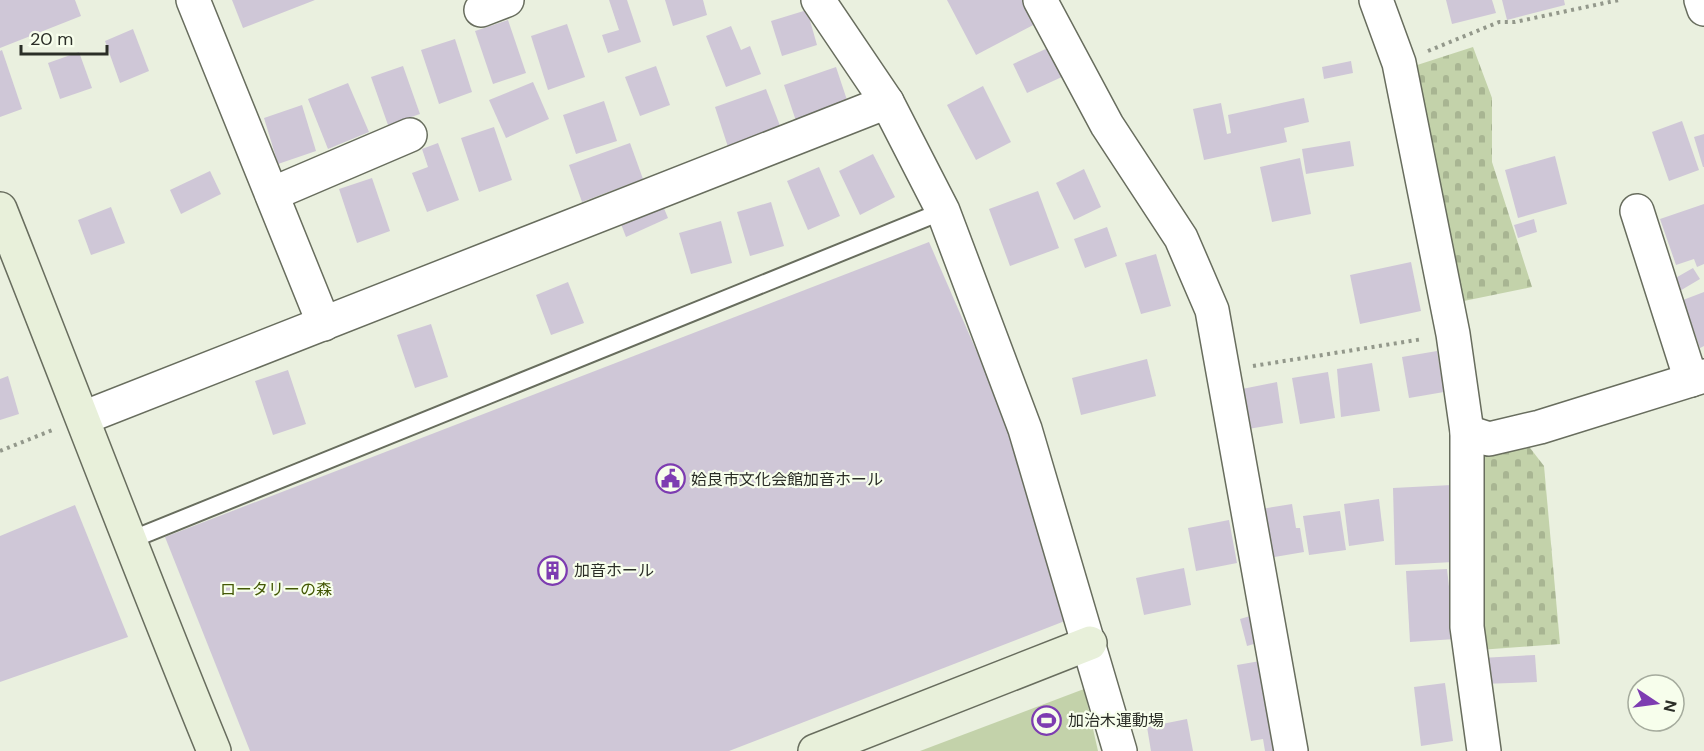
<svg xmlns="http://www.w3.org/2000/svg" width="1704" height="751" viewBox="0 0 1704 751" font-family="'DM Sans','Noto Sans JP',sans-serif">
<defs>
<pattern id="cemetery-stones" width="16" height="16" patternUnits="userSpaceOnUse" patternTransform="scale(1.5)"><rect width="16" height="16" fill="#c3d2aa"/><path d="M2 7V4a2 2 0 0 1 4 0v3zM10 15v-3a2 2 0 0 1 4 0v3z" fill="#a8b592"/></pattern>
</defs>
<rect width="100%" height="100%" fill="#eaf0df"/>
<path fill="#c3d2aa" d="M1084 689 1098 751H920Z"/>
<g fill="url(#cemetery-stones)">
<path d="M1473 47 1492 98V162L1532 287 1459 302 1411 67Z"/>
<path d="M1527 444 1544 466 1560 644 1479 650 1483 453Z"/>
</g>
<g fill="#cfc7d7">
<path d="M0 0H75L81 16 0 48Z"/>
<path d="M232 0H315L243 28Z"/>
<path d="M609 0H627L641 42 608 53 602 35 619 30Z"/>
<path d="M665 0H703L707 15 673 26Z"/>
<path d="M947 0H1027L1039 22 976 55Z"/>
<path d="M1446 0H1492L1496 13 1452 24Z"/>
<path d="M1502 0H1564L1565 5 1507 20Z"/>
<path d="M807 10 817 45 782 56 771 21Z"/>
<path d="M508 20 526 73 493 84 475 31Z"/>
<path d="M567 24 585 77 548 90 531 36Z"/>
<path d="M731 26 741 50 750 46 761 74 726 87 706 36Z"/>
<path d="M133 29 149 71 120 83 105 41Z"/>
<path d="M455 39 472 92 439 104 421 50Z"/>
<path d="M1050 47 1064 76 1027 93 1013 64Z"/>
<path d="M2 50 22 109 0 117V51Z"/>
<path d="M79 52 92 88 60 99 48 63Z"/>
<path d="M1351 61 1353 73 1324 79 1322 67Z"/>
<path d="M403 66 420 114 388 125 371 77Z"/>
<path d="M656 66 670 105 640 116 625 77Z"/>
<path d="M836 67 850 109 798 127 784 85Z"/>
<path d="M533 82 549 119 506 138 489 100Z"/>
<path d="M348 83 369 132 328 149 308 99Z"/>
<path d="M983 86 1011 142 976 160 947 105Z"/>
<path d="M766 89 782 131 729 150 715 107Z"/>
<path d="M1304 98 1309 122 1284 128 1287 142 1204 160 1193 109 1221 103 1227 134 1231 133 1228 115Z"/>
<path d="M604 101 617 141 576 154 563 115Z"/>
<path d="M302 105 316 151 278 164 264 118Z"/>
<path d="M1682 121 1699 170 1669 181 1652 132Z"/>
<path d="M494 127 512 180 479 192 461 138Z"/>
<path d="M1704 134V167H1703L1694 137Z"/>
<path d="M1350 141 1354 166 1306 174 1302 149Z"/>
<path d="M438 143 459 200 427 212 412 173 428 167 422 149Z"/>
<path d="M630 143 643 179 582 202 569 165Z"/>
<path d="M873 154 895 197 860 215 839 171Z"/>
<path d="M1555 156 1567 204 1518 218 1505 170Z"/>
<path d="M1300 158 1311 214 1272 222 1260 167Z"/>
<path d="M819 167 840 216 808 230 787 181Z"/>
<path d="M1084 169 1101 207 1074 220 1056 183Z"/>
<path d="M210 171 221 194 181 214 170 190Z"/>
<path d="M372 178 390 231 357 243 339 189Z"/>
<path d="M1038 191 1059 248 1010 266 989 209Z"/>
<path d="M771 202 784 246 750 256 737 212Z"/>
<path d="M1704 204V264L1697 267 1694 259 1676 265 1660 219Z"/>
<path d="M663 206 668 218 626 237 621 224Z"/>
<path d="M111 207 125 243 91 255 78 220Z"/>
<path d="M1534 219 1537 232 1518 238 1514 225Z"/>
<path d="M721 221 732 263 691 274 679 233Z"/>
<path d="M1107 227 1117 256 1085 268 1074 239Z"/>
<path d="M929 242 1007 421 1070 619 729 751H250L165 537Z"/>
<path d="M1156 254 1171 306 1141 314 1125 263Z"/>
<path d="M1411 262 1421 311 1360 324 1350 275Z"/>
<path d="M1693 268 1700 279 1678 292 1672 280Z"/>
<path d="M568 282 584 323 551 335 536 295Z"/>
<path d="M1704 292V346L1700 348 1683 300Z"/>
<path d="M431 324 448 377 415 388 397 335Z"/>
<path d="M1437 351 1444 392 1409 398 1402 357Z"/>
<path d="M1147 359 1156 396 1081 415 1072 378Z"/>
<path d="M1372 363 1380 411 1341 417 1337 369Z"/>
<path d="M288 370 306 424 273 435 255 381Z"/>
<path d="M1328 372 1335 418 1300 424 1292 378Z"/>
<path d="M8 376 19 414 0 420V379Z"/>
<path d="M1277 382 1283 423 1248 429 1242 389Z"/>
<path d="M1452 485 1454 562 1395 565 1393 488Z"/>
<path d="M1379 499 1384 541 1349 546 1344 504Z"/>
<path d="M1292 504 1296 528H1300L1304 552 1269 558 1261 509Z"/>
<path d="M75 505 128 637 0 682V536Z"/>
<path d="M1340 511 1346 550 1309 555 1303 516Z"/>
<path d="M1229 520 1237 563 1196 571 1188 528Z"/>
<path d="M1184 568 1191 605 1144 615 1136 578Z"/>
<path d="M1447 569 1455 639 1410 642 1406 571Z"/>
<path d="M1257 614 1264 641 1247 646 1240 619Z"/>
<path d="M1535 655 1537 682 1481 684V658Z"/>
<path d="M1266 660 1282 751H1265L1263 739 1251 741 1237 665Z"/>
<path d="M1445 683 1453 741 1421 746 1414 687Z"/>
<path d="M1187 719 1193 751H1151L1147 727Z"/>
</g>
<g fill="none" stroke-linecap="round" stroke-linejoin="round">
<defs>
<path id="lane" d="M128 541 943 211"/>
<g id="street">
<path d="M193 0 324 324"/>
<path d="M818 0 887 102 943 211 1025 429 1120 751"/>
<path d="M1040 0 1107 125 1181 238 1212 310 1291 751"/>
<path d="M1376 0 1399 63 1453 334 1467 432V627L1484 751"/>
<path d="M1701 0 1704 9"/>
<path d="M481 10 507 0"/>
<path d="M272 194 410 135"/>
<path d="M1637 211 1691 380"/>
<path d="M83 418 887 102"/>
<path d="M1467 432 1489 439 1540 427 1704 376"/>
</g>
<g id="secondary">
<path d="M0 209C72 390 140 571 214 751"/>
<path d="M815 751 1090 643"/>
</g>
</defs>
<use href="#lane" stroke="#686d5e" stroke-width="20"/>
<use href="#street" stroke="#686d5e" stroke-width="36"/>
<use href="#secondary" stroke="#686d5e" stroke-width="36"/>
<g stroke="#93988b" stroke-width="4" stroke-dasharray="3 4.5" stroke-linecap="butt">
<path d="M1428 51 1499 22H1515L1619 0"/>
<path d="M1253 366 1423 339"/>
<path d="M0 451 55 429"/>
</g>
<use href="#lane" stroke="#fff" stroke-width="16"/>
<use href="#street" stroke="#fff" stroke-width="33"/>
<use href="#secondary" stroke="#e8f0da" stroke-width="33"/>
</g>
<defs>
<symbol id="civic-ring" viewBox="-11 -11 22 22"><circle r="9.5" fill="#f7feec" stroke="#7d3cb1" stroke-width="1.5"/><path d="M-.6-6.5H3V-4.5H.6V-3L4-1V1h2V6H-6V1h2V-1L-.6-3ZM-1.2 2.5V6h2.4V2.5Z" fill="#7d3cb1"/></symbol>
<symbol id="building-ring" viewBox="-11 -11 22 22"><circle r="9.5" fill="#f7feec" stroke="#7d3cb1" stroke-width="1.5"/><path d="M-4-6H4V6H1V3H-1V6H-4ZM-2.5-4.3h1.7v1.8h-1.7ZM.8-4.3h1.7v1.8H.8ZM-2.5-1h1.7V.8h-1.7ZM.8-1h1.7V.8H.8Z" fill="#7d3cb1"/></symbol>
<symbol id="stadium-ring" viewBox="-11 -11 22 22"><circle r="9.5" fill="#f7feec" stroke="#7d3cb1" stroke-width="1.5"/><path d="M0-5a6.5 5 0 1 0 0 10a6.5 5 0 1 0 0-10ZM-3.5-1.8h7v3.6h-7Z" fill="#7d3cb1"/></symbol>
</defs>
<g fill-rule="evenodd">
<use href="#civic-ring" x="654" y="462" width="33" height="33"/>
<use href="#building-ring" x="536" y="554" width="33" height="33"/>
<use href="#stadium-ring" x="1030" y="704" width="33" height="33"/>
</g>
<g text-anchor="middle" stroke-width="4.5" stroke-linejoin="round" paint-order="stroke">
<g font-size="16" fill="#2b2e27" stroke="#f7feec" text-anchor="start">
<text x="691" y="485">姶良市文化会館加音ホール</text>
<text x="574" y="576">加音ホール</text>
<text x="1068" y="726">加治木運動場</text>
</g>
<g font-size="16" fill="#435804" stroke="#f7feec">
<text x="276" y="595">ロータリーの森</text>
</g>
</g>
<g transform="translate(1656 703) rotate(103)"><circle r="28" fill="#f7feec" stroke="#a5ab9d" stroke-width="1.5"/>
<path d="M0-4.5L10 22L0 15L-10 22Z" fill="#7d3cb1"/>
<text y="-9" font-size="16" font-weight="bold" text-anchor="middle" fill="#2b2e27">N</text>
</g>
<path d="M21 45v9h86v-9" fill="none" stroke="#2b2e27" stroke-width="3"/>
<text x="30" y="45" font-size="18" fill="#2b2e27" stroke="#f7feec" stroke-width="4.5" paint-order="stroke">20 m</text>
</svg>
